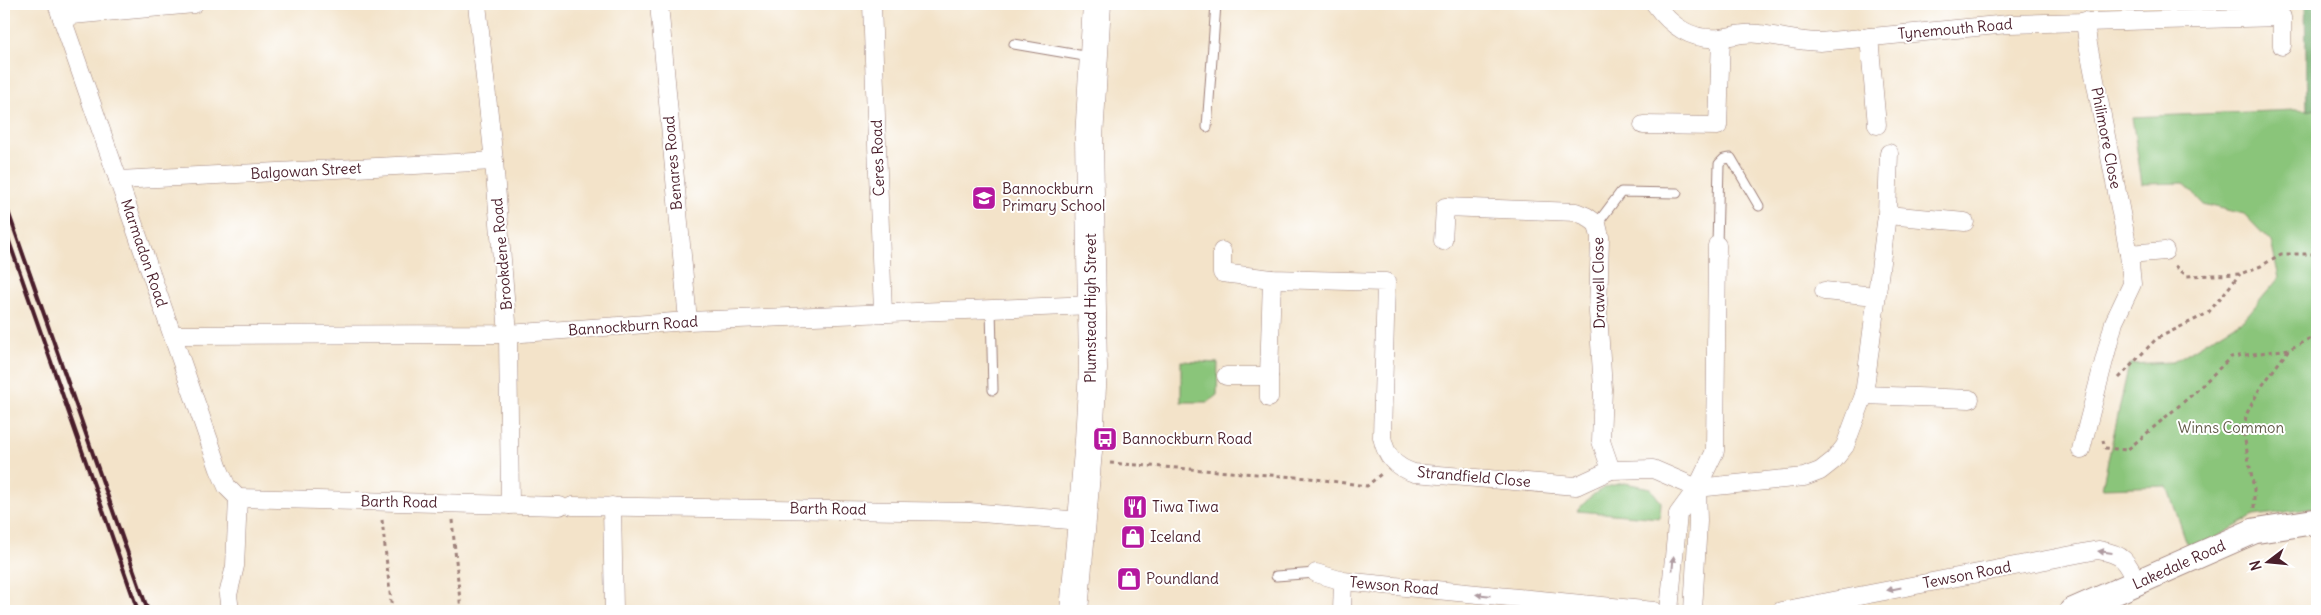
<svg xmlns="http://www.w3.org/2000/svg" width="2321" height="615" viewBox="0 0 2321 615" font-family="Delius,sans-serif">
<rect width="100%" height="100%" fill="#fff"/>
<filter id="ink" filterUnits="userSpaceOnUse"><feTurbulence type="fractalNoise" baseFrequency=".02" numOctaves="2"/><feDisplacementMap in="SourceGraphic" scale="10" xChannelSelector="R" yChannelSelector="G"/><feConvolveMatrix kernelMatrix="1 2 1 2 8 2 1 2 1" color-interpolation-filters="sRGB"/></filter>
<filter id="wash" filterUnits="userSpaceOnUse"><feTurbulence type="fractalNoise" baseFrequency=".0096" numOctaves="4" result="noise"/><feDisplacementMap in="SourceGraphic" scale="20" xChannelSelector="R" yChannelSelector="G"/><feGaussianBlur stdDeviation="1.12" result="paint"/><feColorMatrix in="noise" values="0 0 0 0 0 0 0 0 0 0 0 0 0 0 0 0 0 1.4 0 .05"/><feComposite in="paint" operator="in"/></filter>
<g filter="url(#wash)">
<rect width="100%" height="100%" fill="#f3e3c9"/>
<g fill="#8ac57a" stroke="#6a7252">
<path d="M2317 109V508L2254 516 2190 552 2167 486 2102 488 2129 364 2173 362 2245 318 2279 278 2271 242 2244 214 2203 204 2184 183 2142 184 2132 117Z"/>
<path d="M1181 361 1218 363 1217 395 1208 402H1181Z"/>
<path d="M1625 483 1650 488 1661 502 1660 518 1577 511C1593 493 1601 486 1625 483Z"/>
</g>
<path fill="#6faa6a" stroke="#5c644a" d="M2305 4H2317V109L2307 111Z"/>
</g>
<g filter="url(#ink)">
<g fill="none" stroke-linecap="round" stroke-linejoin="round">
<defs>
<g id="lane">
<path d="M1014 44 1090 57"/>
<path d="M1207 127 1216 4"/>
<path d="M1597 224 1621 192 1677 193"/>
<path d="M1717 245 1719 164 1724 159 1731 158 1759 206"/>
<path d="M991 309 993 390"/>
<path d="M1276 576 1316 573"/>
</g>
<g id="street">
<path d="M57 4 219 469 227 487 238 498"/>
<path d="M477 4 494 161 508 334 510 505"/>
<path d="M659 4 688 321"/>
<path d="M872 4 883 313"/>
<path d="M1655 4C1671 26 1691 41 1720 38 1733 36 1745 32 1759 34 1780 36 1799 42 1820 42L2008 24 2282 17V46"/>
<path d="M61 16 194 4"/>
<path d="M1869 37 1877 125"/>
<path d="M1643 125 1718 126 1721 38"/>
<path d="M118 180 494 161"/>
<path d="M1887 215 1965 222"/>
<path d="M1443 241 1445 207 1576 212 1586 216 1597 224 1600 237 1598 312 1603 389 1601 441 1611 470"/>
<path d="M1222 251V273L1272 279 1386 282 1382 437C1386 457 1395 467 1414 473L1576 486 1611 470 1653 469 1697 488"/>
<path d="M2129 254 2165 251"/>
<path d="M1824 291 1876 296"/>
<path d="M173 335 508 334 688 321 1093 305"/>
<path d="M1226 376H1269L1272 279"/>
<path d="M1864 395 1970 399"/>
<path d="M1269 398V376"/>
<path d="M2081 450 2114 322 2132 284 2129 254 2088 44 2085 21"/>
<path d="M1697 488 1804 477 1820 471 1834 460 1845 446 1864 395 1887 215 1889 153"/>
<path d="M238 498 560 506"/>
<path d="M572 506 969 512 1082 521"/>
<path d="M612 506 614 611"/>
<path d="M1316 573 1343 581 1654 611"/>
<path d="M230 611 228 595 235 566 238 498"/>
<path d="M1342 611 1343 581"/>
<path d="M1669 611 1678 514 1697 488 1715 451 1717 245"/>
<path d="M1693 611 1698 521 1697 488"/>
<path d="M1781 611 2098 550C2124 554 2127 561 2137 583"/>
</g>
<path id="secondary" d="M2072 611 2254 531 2317 521"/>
<path id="primary" d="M1074 611 1089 440 1093 369 1089 138 1097 4"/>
</defs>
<use href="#lane" stroke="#9e817a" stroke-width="11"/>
<use href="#street" stroke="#9e817a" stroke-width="19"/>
<use href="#secondary" stroke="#9e817a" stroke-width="27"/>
<use href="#primary" stroke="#9e817a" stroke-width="29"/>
<g stroke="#9e817a" stroke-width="3" stroke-dasharray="4 4" stroke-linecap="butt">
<path d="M2175 266 2187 276 2240 274 2261 266 2281 254H2317"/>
<path d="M2119 378 2156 339 2208 313 2240 274"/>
<path d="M2103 440 2105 448 2127 450 2194 393 2231 357 2289 349"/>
<path d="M1110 463 1309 478 1367 486 1381 474"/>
<path d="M2254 508V489L2244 435 2246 415 2259 390 2289 349 2317 336"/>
<path d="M382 520 392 611"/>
<path d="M452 520 461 611"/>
</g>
<use href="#lane" stroke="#fff" stroke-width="9"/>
<use href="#street" stroke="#fff" stroke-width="18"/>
<use href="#secondary" stroke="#fff" stroke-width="25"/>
<use href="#primary" stroke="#fff" stroke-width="28"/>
<g stroke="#4a1f2b" stroke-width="4">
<path d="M4 200 148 611"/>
<path d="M4 227 138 611"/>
</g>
</g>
<defs><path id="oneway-solid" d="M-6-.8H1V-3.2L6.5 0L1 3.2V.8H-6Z" transform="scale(1.25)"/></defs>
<g fill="#ae9aa0">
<use href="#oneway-solid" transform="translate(2105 552) rotate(-173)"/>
<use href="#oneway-solid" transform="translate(1673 563) rotate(-85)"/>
<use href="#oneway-solid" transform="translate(1894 589) rotate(169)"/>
<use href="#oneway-solid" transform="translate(1483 595) rotate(-174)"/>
</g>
</g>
<defs>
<symbol id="school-square" viewBox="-11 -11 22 22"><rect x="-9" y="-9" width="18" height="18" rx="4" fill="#b5179e" stroke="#fff"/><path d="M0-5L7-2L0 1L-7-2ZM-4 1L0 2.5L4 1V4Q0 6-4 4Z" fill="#fff"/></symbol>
<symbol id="bus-square" viewBox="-11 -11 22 22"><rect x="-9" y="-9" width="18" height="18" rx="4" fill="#b5179e" stroke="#fff"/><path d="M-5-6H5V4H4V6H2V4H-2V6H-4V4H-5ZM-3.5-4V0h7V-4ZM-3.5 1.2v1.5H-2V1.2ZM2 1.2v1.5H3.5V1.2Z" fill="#fff"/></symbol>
<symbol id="restaurant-square" viewBox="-11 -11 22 22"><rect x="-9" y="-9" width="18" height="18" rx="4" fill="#b5179e" stroke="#fff"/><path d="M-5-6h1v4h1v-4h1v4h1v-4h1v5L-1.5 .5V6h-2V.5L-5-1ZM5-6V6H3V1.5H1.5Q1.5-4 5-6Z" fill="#fff"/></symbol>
<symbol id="shop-square" viewBox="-11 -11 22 22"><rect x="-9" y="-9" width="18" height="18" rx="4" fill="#b5179e" stroke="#fff"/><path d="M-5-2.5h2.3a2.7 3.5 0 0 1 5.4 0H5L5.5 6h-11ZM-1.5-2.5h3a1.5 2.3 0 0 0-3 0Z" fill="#fff"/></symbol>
</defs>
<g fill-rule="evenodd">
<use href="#school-square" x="970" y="184" width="28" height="28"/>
<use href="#bus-square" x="1091" y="425" width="28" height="28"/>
<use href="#restaurant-square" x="1121" y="493" width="28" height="28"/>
<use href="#shop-square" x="1119" y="523" width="28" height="28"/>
<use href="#shop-square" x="1115" y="565" width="28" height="28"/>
</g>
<g text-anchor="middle" stroke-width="4" stroke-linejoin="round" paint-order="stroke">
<g font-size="15" fill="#4a1f2b" stroke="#fff">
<text transform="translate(1955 29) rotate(-5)" y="5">Tynemouth Road</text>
<text transform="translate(2106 138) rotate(79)" y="5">Philimore Close</text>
<text transform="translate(878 158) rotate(-92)" y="5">Ceres Road</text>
<text transform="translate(673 163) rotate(-95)" y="5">Benares Road</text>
<text transform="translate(306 171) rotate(-3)" y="5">Balgowan Street</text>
<text transform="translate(144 253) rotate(71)" y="5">Marmadon Road</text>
<text transform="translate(502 254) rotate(-95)" y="5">Brookdene Road</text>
<text transform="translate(1599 283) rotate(-91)" y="5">Drawell Close</text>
<text transform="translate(1091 308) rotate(-90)" y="5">Plumstead High Street</text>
<text transform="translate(633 326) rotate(-4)" y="5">Bannockburn Road</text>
<text transform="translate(1474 477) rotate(5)" y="5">Strandfield Close</text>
<text transform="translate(399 502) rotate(1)" y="5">Barth Road</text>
<text transform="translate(828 509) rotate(1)" y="5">Barth Road</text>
<text transform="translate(2179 565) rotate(-24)" y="5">Lakedale Road</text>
<text transform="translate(1967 575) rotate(-11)" y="5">Tewson Road</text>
<text transform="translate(1394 586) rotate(5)" y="5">Tewson Road</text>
</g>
<g font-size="15" fill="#4a1f2b" stroke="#fff" text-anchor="start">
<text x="1002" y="194">Bannockburn<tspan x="1002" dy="17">Primary School</tspan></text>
<text x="1122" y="444">Bannockburn Road</text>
<text x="1152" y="512">Tiwa Tiwa</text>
<text x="1150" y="542">Iceland</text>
<text x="1146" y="584">Poundland</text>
</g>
<g font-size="15" fill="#605947" stroke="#fff">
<text x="2231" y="433">Winns Common</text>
</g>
</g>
<rect width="2321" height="615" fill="none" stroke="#fff" stroke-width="20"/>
<g transform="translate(2268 562) rotate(254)" stroke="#ffffff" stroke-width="4" paint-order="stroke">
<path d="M0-4L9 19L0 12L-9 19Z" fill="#4a1f2b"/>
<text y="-8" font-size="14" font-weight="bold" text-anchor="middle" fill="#4a1f2b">N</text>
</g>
</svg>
